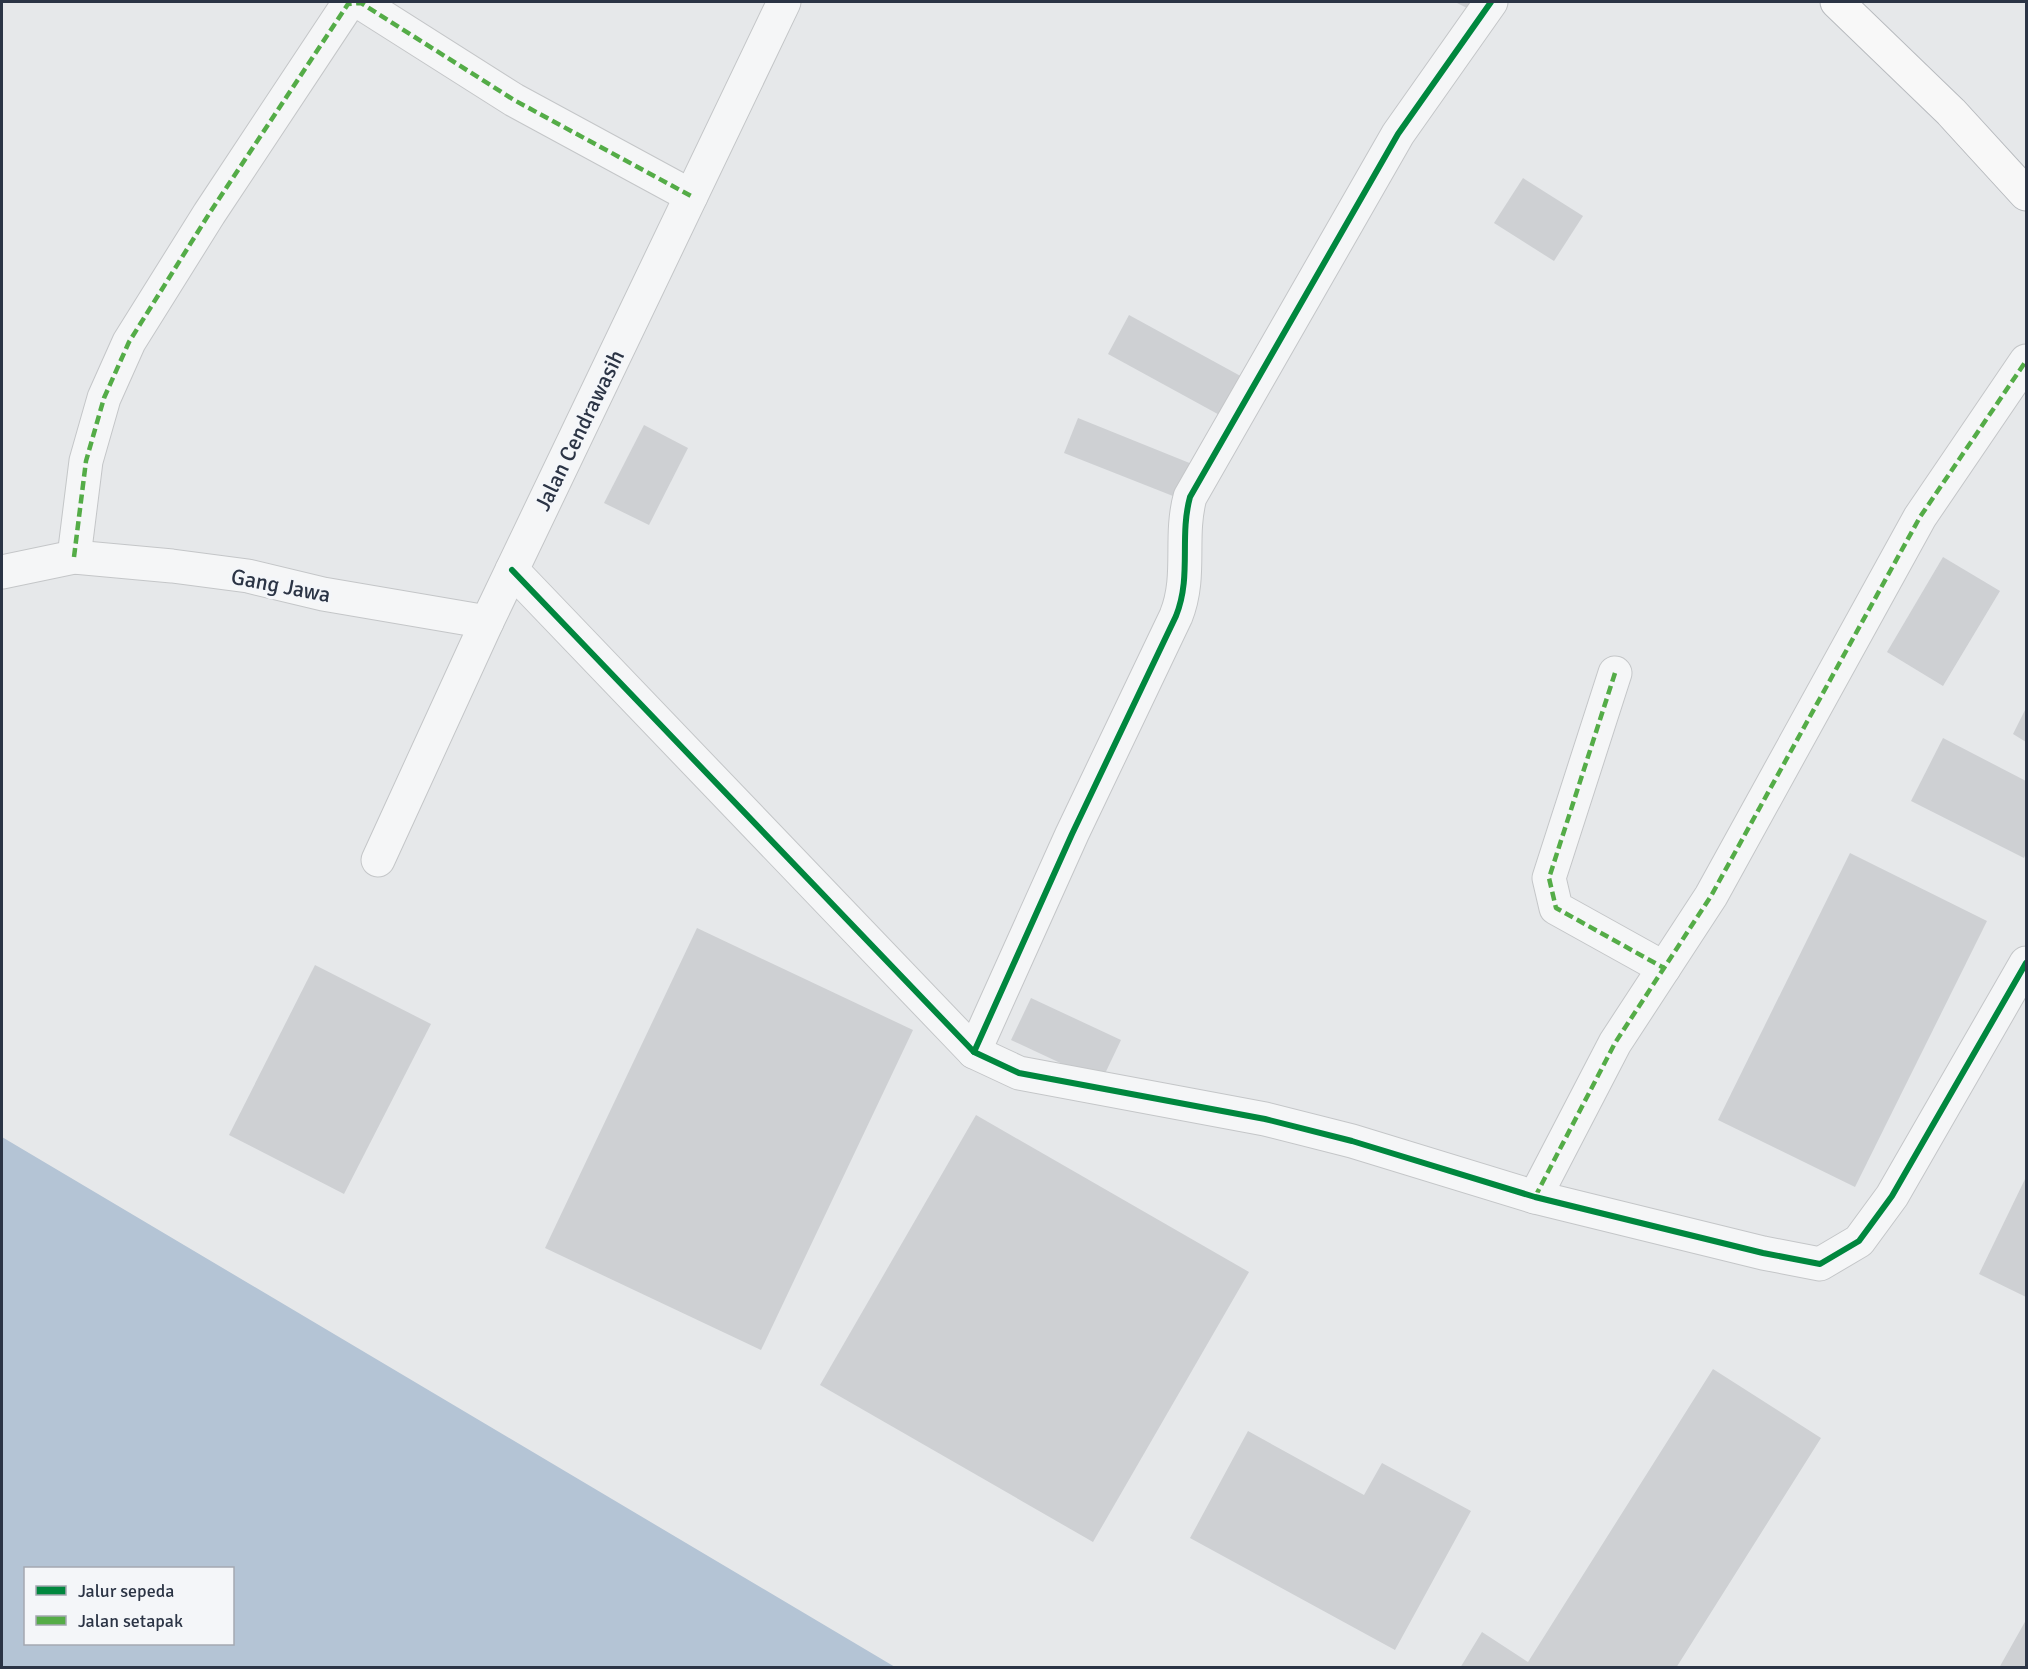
<svg xmlns="http://www.w3.org/2000/svg" width="2028" height="1669" viewBox="0 0 2028 1669" font-family="Signika,sans-serif">
<rect width="100%" height="100%" fill="#e6e8ea"/>
<path fill="#b4c4d5" fill-rule="evenodd" d="M2 1137 895 1667H2ZM26 1568H232V1644H26Z"/>
<g fill="#ced0d3">
<path d="M1455 2H1483L1477 13Z"/>
<path d="M1523 178 1583 216 1554 261 1494 223Z"/>
<path d="M1129 315 1246 379 1225 418 1108 354Z"/>
<path d="M1078 418 1192 464 1178 498 1064 453Z"/>
<path d="M644 425 688 448 649 525 604 503Z"/>
<path d="M1943 557 2000 591 1943 686 1887 652Z"/>
<path d="M2026 708V742L2013 734Z"/>
<path d="M1943 738 2026 781V853L2024 858 1911 801Z"/>
<path d="M1850 853 1987 921 1855 1187 1718 1120Z"/>
<path d="M697 928 913 1030 761 1350 545 1248Z"/>
<path d="M315 965 431 1024 344 1194 229 1135Z"/>
<path d="M1031 998 1121 1040 1101 1082 1011 1040Z"/>
<path d="M976 1115 1249 1272 1093 1542 820 1385Z"/>
<path d="M2026 1177V1297L1979 1274Z"/>
<path d="M1713 1369 1821 1438 1676 1668H1460L1482 1632 1528 1662Z"/>
<path d="M1248 1431 1364 1495 1382 1463 1471 1511 1395 1650 1190 1538Z"/>
<path d="M2026 1620V1668H1999Z"/>
</g>
<g fill="none" stroke-linecap="round" stroke-linejoin="round">
<defs>
<g id="minor">
<path d="M74 557 86 461 104 398 129 342 209 214 348 4 361 3 514 100 691 196"/>
<path d="M512 570 974 1052 1019 1073 1265 1119 1352 1141 1535 1197 1763 1253 1820 1264 1859 1241 1892 1196 2026 963"/>
<path d="M2 572 74 557 172 566 248 576 323 594 487 622"/>
<path d="M1615 673 1549 878 1556 908 1664 968"/>
<path d="M378 860 487 622 784 2"/>
<path d="M974 1052 1072 834 1176 616C1192 576 1179 538 1190 497L1398 134 1491 2"/>
<path d="M1535 1197 1615 1043 1711 896 1920 517 2026 361"/>
</g>
<path id="highway" d="M1837 2 1951 112 2026 194"/>
</defs>
<use href="#minor" stroke="#c4c6c8" stroke-width="35"/>
<use href="#highway" stroke="#b8bbbf" stroke-width="35"/>
<use href="#minor" stroke="#f5f6f7" stroke-width="33"/>
<use href="#highway" stroke="#f8f8f8" stroke-width="33"/>
<g stroke="#54ac47" stroke-width="4.5" stroke-dasharray="9 4.5" stroke-linecap="butt">
<path d="M74 557 86 461 104 398 129 342 209 214 348 4 361 3 514 100 691 196"/>
<path d="M1615 673 1549 878 1556 908 1664 968"/>
<path d="M1535 1197 1615 1043 1711 896 1920 517 2026 361"/>
</g>
<defs>
<g id="cycleway">
<path d="M512 570 974 1052 1019 1073 1265 1119 1352 1141 1535 1197 1763 1253 1820 1264 1859 1241 1892 1196 2026 963"/>
<path d="M974 1052 1072 834 1176 616C1192 576 1179 538 1190 497L1398 134 1491 2"/>
</g>
</defs>
<use href="#cycleway" stroke="#f4f6f9" stroke-width="10"/>
<use href="#cycleway" stroke="#00873e" stroke-width="6"/>
</g>
<g text-anchor="middle" stroke-width="6" stroke-linejoin="round" paint-order="stroke">
<g font-size="22" fill="#2b3445" stroke="#f4f6f9">
<text transform="translate(579 430) rotate(-64)" y="8">Jalan Cendrawasih</text>
<text transform="translate(281 585) rotate(11)" y="8">Gang Jawa</text>
</g>
</g>
<rect width="2028" height="1669" fill="none" stroke="#2b3445" stroke-width="6"/>
<rect x="24" y="1567" width="210" height="78" fill="#f4f6f9" stroke="#a4a8b1" stroke-width="1.5"/>
<rect x="36" y="1586" width="30" height="9" fill="#00873e" stroke="#a4a8b1" stroke-width="1.5"/>
<text x="78" y="1597" font-size="18" fill="#2b3445">Jalur sepeda</text>
<rect x="36" y="1616" width="30" height="9" fill="#54ac47" stroke="#a4a8b1" stroke-width="1.5"/>
<text x="78" y="1627" font-size="18" fill="#2b3445">Jalan setapak</text>
</svg>
